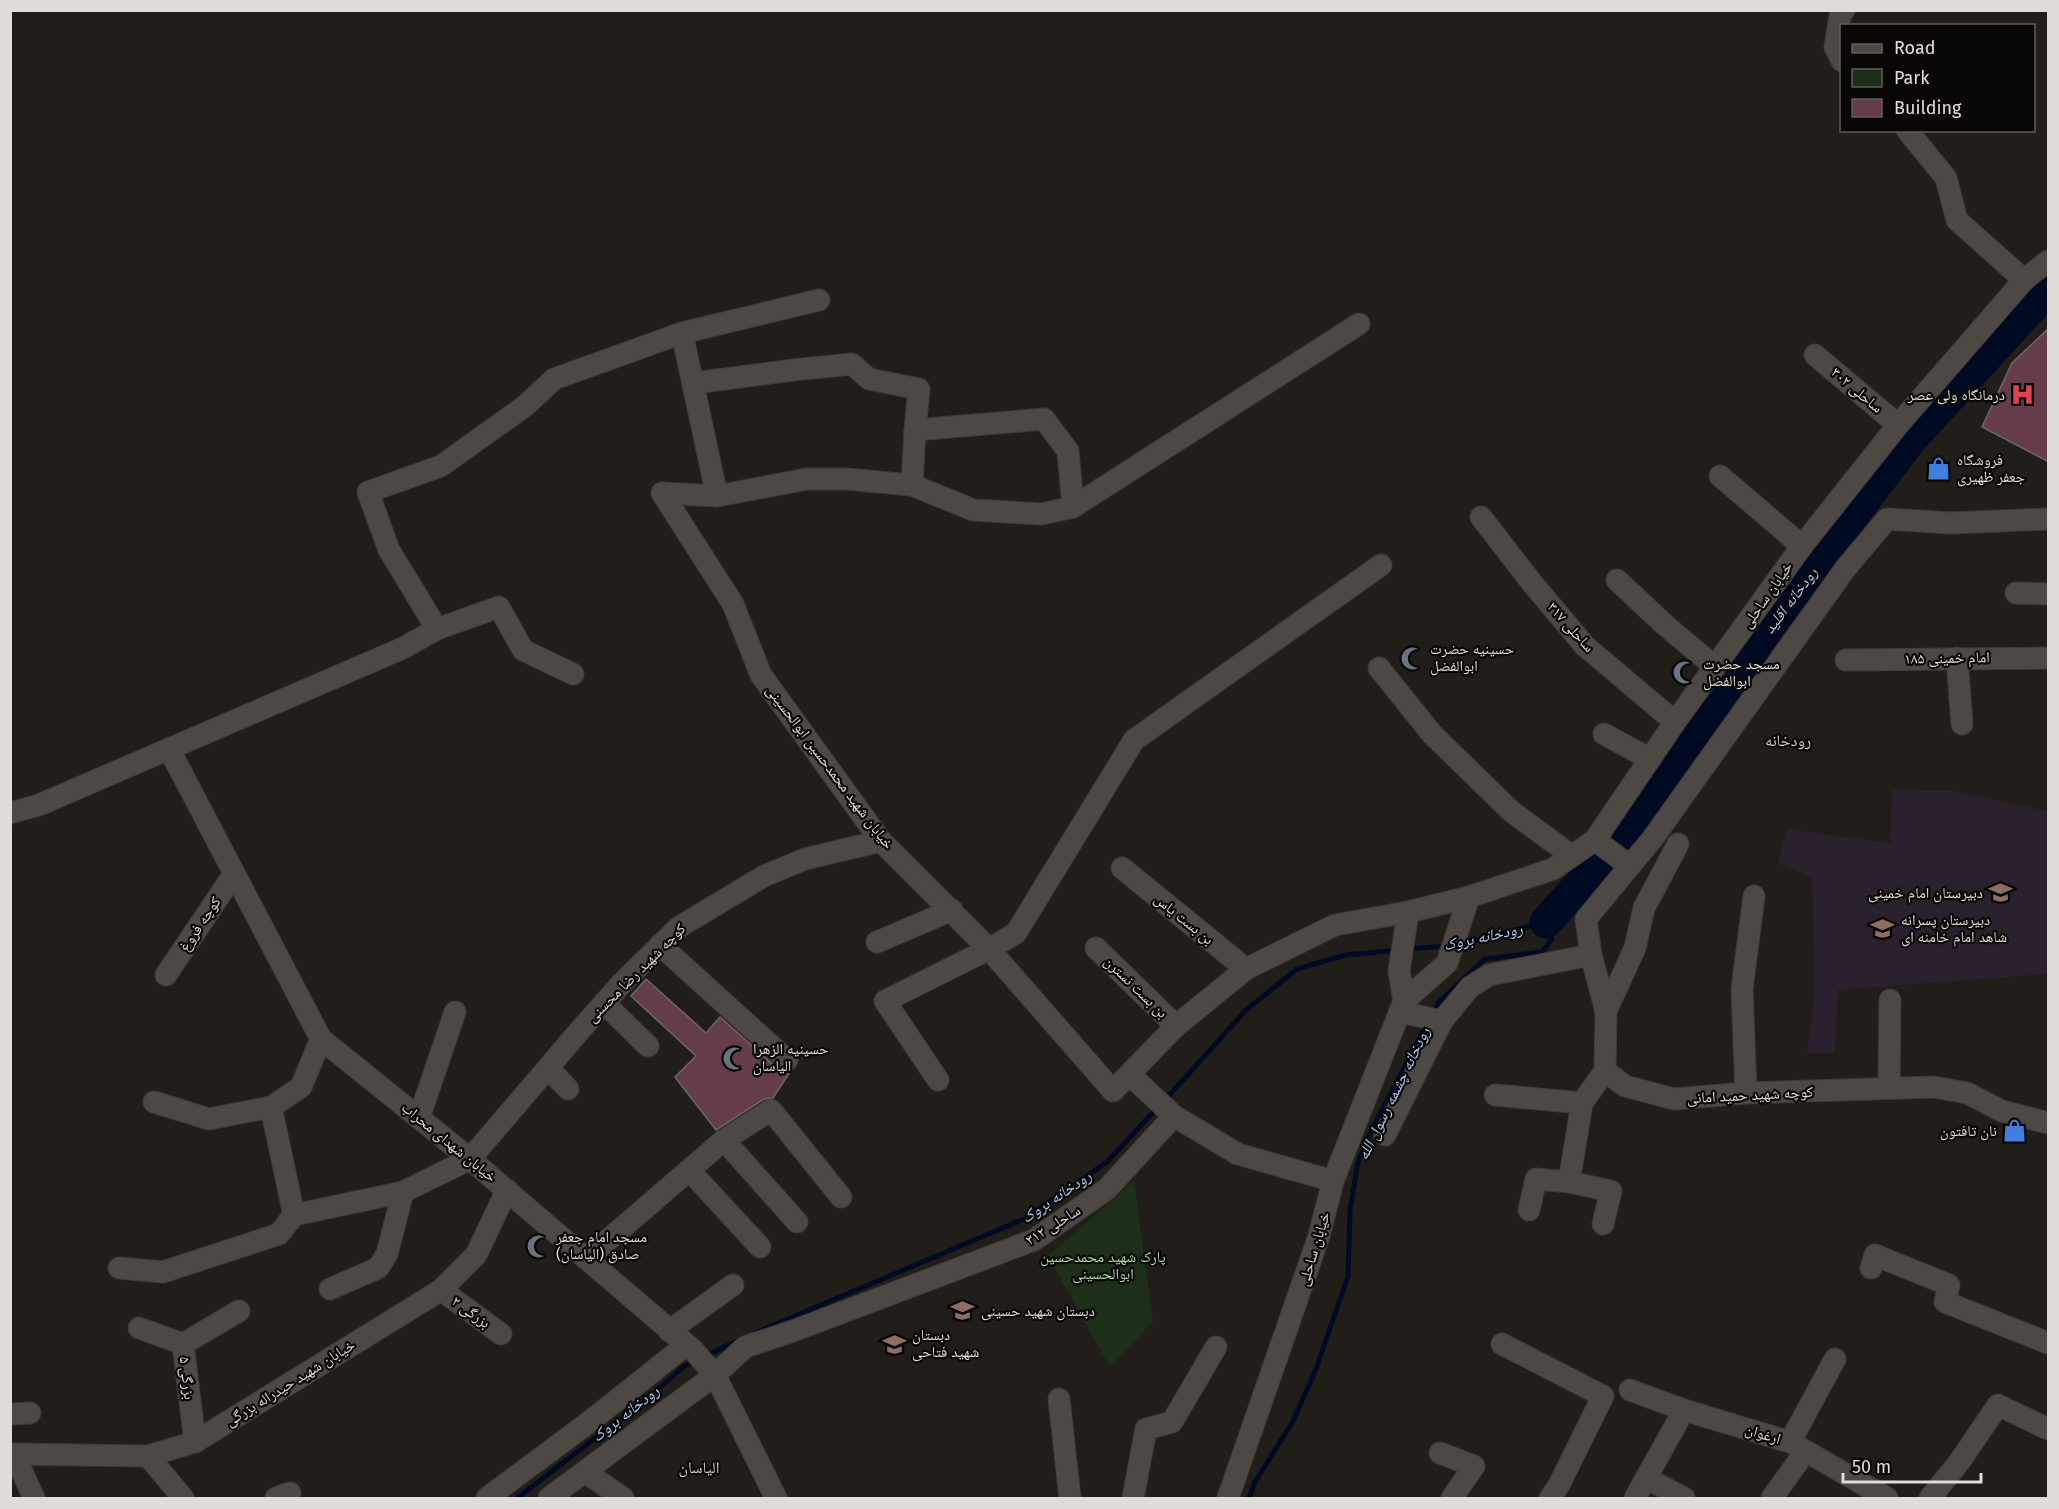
<svg xmlns="http://www.w3.org/2000/svg" width="2059" height="1509" viewBox="0 0 2059 1509" font-family="'Fira Sans','Noto Naskh Arabic',sans-serif">
<rect width="100%" height="100%" fill="#211d19"/>
<path fill="#2b202e" d="M1892 790 1953 791 2048 811V974L1838 990 1835 1053H1807L1815 992 1812 877 1778 863 1787 829 1890 843Z"/>
<path fill="#1d2f19" d="M1134 1181 1153 1321 1110 1367 1048 1256Z"/>
<g fill="none" stroke-linecap="round" stroke-linejoin="round">
<g stroke="#000b23" stroke-width="5">
<path d="M1408 949 1447 946"/>
<path d="M1433 1013 1438 1003 1485 959 1542 952 1552 939 1546 922 1459 945"/>
<path d="M1165 1100 1246 1010 1297 969 1346 955 1399 950"/>
<path d="M755 1333 1024 1219 1107 1162 1158 1107"/>
<path d="M704 1357 741 1339"/>
<path d="M517 1498 654 1393 683 1367 695 1361"/>
<path d="M1249 1498 1255 1482 1293 1421 1316 1369 1348 1276 1350 1210 1358 1162 1372 1129 1427 1024"/>
</g>
<path stroke="#000b23" stroke-width="33" d="M1546 922 1629 830 1771 623 1910 440 2048 289"/>
</g>
<g fill="#653d4a" stroke="#6d6668" stroke-width="1.5">
<path d="M2049 328V462L1982 427 2012 363Z"/>
<path d="M646 979 706 1033 720 1017 778 1069 784 1072H790L773 1098 764 1099 716 1130 675 1077 696 1056 631 996Z"/>
</g>
<g fill="none" stroke-linecap="round" stroke-linejoin="round">
<defs>
<g id="minor">
<path d="M1842 61 1835 47 1840 16 1844 10"/>
<path d="M1907 130 1946 178 1957 220 2024 280"/>
<path d="M682 333 717 496"/>
<path d="M1815 355 1898 425"/>
<path d="M694 383 793 370 852 364 869 379 919 389 915 430"/>
<path d="M1720 476 1802 546"/>
<path d="M912 485 915 430 1044 419 1068 451 1073 507"/>
<path d="M662 493 733 604 761 675 881 841 989 949 1113 1091 1176 1026 1246 969 1335 925 1408 912 1469 897 1553 869 1595 840 1675 722 1802 546 1898 425 2024 280 2048 261"/>
<path d="M662 493 717 496 807 479H846L912 485 973 510 1042 514 1073 507 1359 324"/>
<path d="M1481 517 1532 583 1585 646 1675 722"/>
<path d="M2048 519 1951 523 1887 519 1845 569 1653 838 1586 919 1591 955 1606 1011 1605 1071 1625 1086 1674 1099 1746 1093 1934 1087 1967 1093 2002 1111 2048 1123"/>
<path d="M1617 580 1665 625 1715 667"/>
<path d="M2016 593 2048 594"/>
<path d="M437 629 499 607 523 650 573 674"/>
<path d="M1957 658 1962 724"/>
<path d="M1846 660 2048 658"/>
<path d="M1379 668 1432 734 1512 812 1572 856"/>
<path d="M1604 734 1650 759"/>
<path d="M169 749 321 1039 470 1159 693 1350 715 1375 776 1498"/>
<path d="M10 813 39 805 403 648 437 629 389 550 368 492 441 466 525 406 554 379 682 333 819 300"/>
<path d="M1595 840 1630 866"/>
<path d="M1122 868 1246 969"/>
<path d="M877 942 952 910"/>
<path d="M660 945 787 1060"/>
<path d="M1096 948 1176 1026"/>
<path d="M166 975 234 874"/>
<path d="M1404 1001 1447 963 1469 897"/>
<path d="M604 1003 648 1046"/>
<path d="M1606 1011 1635 948 1644 908 1678 844"/>
<path d="M1400 1012 1442 1021"/>
<path d="M548 1068 568 1089"/>
<path d="M1130 1075 1174 1116"/>
<path d="M938 1080 885 1001 989 949 1016 933 1134 740 1381 565"/>
<path d="M1889 1088 1890 1000"/>
<path d="M1746 1093 1742 989 1754 896"/>
<path d="M1495 1095 1582 1103 1605 1071"/>
<path d="M154 1102 209 1119 271 1107 301 1087 321 1039"/>
<path d="M271 1107 294 1215"/>
<path d="M419 1118 455 1012"/>
<path d="M1385 1135 1442 1021 1470 987 1489 975 1591 955"/>
<path d="M724 1140 797 1222"/>
<path d="M689 1170 760 1247"/>
<path d="M1569 1182 1582 1103"/>
<path d="M1529 1210 1536 1179 1569 1182 1611 1191 1603 1224"/>
<path d="M586 1259 724 1140 771 1110 841 1197"/>
<path d="M119 1268 163 1272 279 1234 294 1215 403 1192 470 1159 581 1029 622 983 679 927 764 876 805 859 881 841"/>
<path d="M1871 1268 1875 1255 1949 1285 1945 1302 2048 1343"/>
<path d="M330 1289 378 1268 387 1254 403 1192"/>
<path d="M441 1290 501 1334"/>
<path d="M139 1328 183 1344"/>
<path d="M669 1331 733 1285"/>
<path d="M1502 1344 1603 1396 1559 1485 1550 1498"/>
<path d="M1630 1390 1684 1410 1790 1442 1887 1498"/>
<path d="M1059 1399 1070 1498"/>
<path d="M10 1414 30 1413"/>
<path d="M195 1442 183 1344 239 1311"/>
<path d="M1790 1442 1835 1359"/>
<path d="M1440 1453 1474 1466 1452 1498"/>
<path d="M10 1454 148 1456 195 1442 441 1290 476 1255 507 1190"/>
<path d="M14 1454 34 1498"/>
<path d="M148 1456 183 1498"/>
<path d="M585 1472 623 1498"/>
<path d="M1646 1478 1684 1498"/>
<path d="M276 1498 290 1493"/>
<path d="M487 1498 588 1423 686 1345"/>
<path d="M549 1498 715 1375 745 1347 793 1331 1034 1240 1107 1189 1174 1116 1238 1154 1333 1181"/>
<path d="M1133 1498 1146 1429 1172 1422 1216 1347"/>
<path d="M1228 1498 1319 1236 1333 1181 1404 1001 1399 971 1408 912"/>
<path d="M1635 1498 1684 1410"/>
<path d="M1772 1498 1805 1452"/>
<path d="M1930 1498 1960 1461 1998 1405 2048 1429"/>
</g>
</defs>
<use href="#minor" stroke="#3e3a38" stroke-width="23"/>
<use href="#minor" stroke="#4d4844" stroke-width="21"/>
</g>
<defs>
<symbol id="hospital-bare" viewBox="-9 -9 18 18"><path d="M-5-5h3v3.5h4V-5h3V5h-3V1.5h-4V5h-3Z" fill="#e0444e" stroke="#090706" stroke-width="2.5" paint-order="stroke"/></symbol>
<symbol id="shop-bare" viewBox="-9 -9 18 18"><path d="M-5-2.5h2.3a2.7 3.5 0 0 1 5.4 0H5L5.5 6h-11ZM-1.5-2.5h3a1.5 2.3 0 0 0-3 0Z" fill="#3f7fe0" stroke="#090706" stroke-width="2.5" paint-order="stroke"/></symbol>
<symbol id="mosque-bare" viewBox="-9 -9 18 18"><path d="M3.5-4.9A6 6 0 1 0 3.5 4.9A5 5 0 1 1 3.5-4.9Z" fill="#6b7280" stroke="#090706" stroke-width="2.5" paint-order="stroke"/></symbol>
<symbol id="school-bare" viewBox="-9 -9 18 18"><path d="M0-5L7-2L0 1L-7-2ZM-4 1L0 2.5L4 1V4Q0 6-4 4Z" fill="#8d6e63" stroke="#090706" stroke-width="2.5" paint-order="stroke"/></symbol>
</defs>
<g fill-rule="evenodd">
<use href="#hospital-bare" x="2006" y="378" width="33" height="33"/>
<use href="#shop-bare" x="1922" y="452" width="33" height="33"/>
<use href="#mosque-bare" x="1396" y="642" width="33" height="33"/>
<use href="#mosque-bare" x="1668" y="656" width="33" height="33"/>
<use href="#school-bare" x="1984" y="876" width="33" height="33"/>
<use href="#school-bare" x="1866" y="912" width="33" height="33"/>
<use href="#mosque-bare" x="718" y="1042" width="33" height="33"/>
<use href="#shop-bare" x="1998" y="1114" width="33" height="33"/>
<use href="#mosque-bare" x="522" y="1230" width="33" height="33"/>
<use href="#school-bare" x="946" y="1294" width="33" height="33"/>
<use href="#school-bare" x="878" y="1328" width="33" height="33"/>
</g>
<g text-anchor="middle" stroke-width="4.5" stroke-linejoin="round" paint-order="stroke">
<g font-size="15" fill="#e0dcda" stroke="#090706">
<text transform="translate(1857 390) rotate(40)" y="5">ساحلی ۳۰۲</text>
<text transform="translate(1767 595) rotate(-55)" y="5">خیابان ساحلی</text>
<text transform="translate(1571 627) rotate(48)" y="5">ساحلی ۳۱۷</text>
<text transform="translate(1947 658) rotate(-1)" y="5">امام خمینی ۱۸۵</text>
<text transform="translate(830 767) rotate(53)" y="5">خیابان شهید محمدحسین ابوالحسینی</text>
<text transform="translate(1184 919) rotate(39)" y="5">بن بست یاس</text>
<text transform="translate(200 924) rotate(-56)" y="5">کوچه فروغ</text>
<text transform="translate(636 973) rotate(-45)" y="5">کوچه شهید رضا محسنی</text>
<text transform="translate(1136 987) rotate(44)" y="5">بن بست نسترن</text>
<text transform="translate(1750 1095) rotate(-3)" y="5">کوچه شهید حمید امانی</text>
<text transform="translate(449 1142) rotate(39)" y="5">خیابان شهدای محراب</text>
<text transform="translate(1053 1225) rotate(-32)" y="5">ساحلی ۳۱۲</text>
<text transform="translate(1314 1249) rotate(-73)" y="5">خیابان ساحلی</text>
<text transform="translate(471 1312) rotate(36)" y="5">بزرگی ۲</text>
<text transform="translate(187 1378) rotate(83)" y="5">بزرگی ۵</text>
<text transform="translate(290 1383) rotate(-32)" y="5">خیابان شهید حیدراله بزرگی</text>
<text transform="translate(1763 1434) rotate(17)" y="5">ارغوان</text>
</g>
<g font-size="15" fill="#e0dcda" stroke="#090706" text-anchor="start">
<text x="2005" y="400" text-anchor="end">درمانگاه ولی عصر</text>
<text x="1957" y="465">فروشگاه<tspan x="1957" dy="17">جعفر ظهیری</tspan></text>
<text x="1430" y="654">حسینیه حضرت<tspan x="1430" dy="17">ابوالفضل</tspan></text>
<text x="1703" y="669">مسجد حضرت<tspan x="1703" dy="17">ابوالفضل</tspan></text>
<text x="1983" y="898" text-anchor="end">دبیرستان امام خمینی</text>
<text x="1901" y="925">دبیرستان پسرانه<tspan x="1901" dy="17">شاهد امام خامنه ای</tspan></text>
<text x="753" y="1054">حسینیه الزهرا<tspan x="753" dy="17">الیاسان</tspan></text>
<text x="1997" y="1136" text-anchor="end">نان تافتون</text>
<text x="556" y="1242">مسجد امام جعفر<tspan x="556" dy="17">صادق (الیاسان)</tspan></text>
<text x="981" y="1316">دبستان شهید حسینی</text>
<text x="912" y="1340">دبستان<tspan x="912" dy="17">شهید فتاحی</tspan></text>
</g>
<g font-size="15" fill="#addba4" stroke="#090706">
<text x="1103" y="1262">پارک شهید محمدحسین<tspan x="1103" dy="17">ابوالحسینی</tspan></text>
</g>
<g font-size="16" font-style="italic" fill="#a9cef7" stroke="#090706">
<text transform="translate(1790 600) rotate(-53)" y="6">رودخانه اقلید</text>
<text transform="translate(1483 936) rotate(-12)" y="6">رودخانه بروک</text>
<text transform="translate(1393 1093) rotate(-64)" y="6">رودخانه چشمه رسول الله</text>
<text transform="translate(1056 1196) rotate(-34)" y="6">رودخانه بروک</text>
<text transform="translate(625 1413) rotate(-38)" y="6">رودخانه بروک</text>
</g>
<g font-size="16" fill="#d7d1cc" stroke="#090706">
<text x="1788" y="746">رودخانه</text>
<text x="699" y="1473">الیاسان</text>
</g>
</g>
<rect width="2059" height="1509" fill="none" stroke="#e0dcda" stroke-width="24"/>
<rect x="1840" y="24" width="195" height="108" fill="#090706" stroke="#5f5c5b" stroke-width="1.5"/>
<rect x="1852" y="44" width="30" height="9" fill="#4d4844" stroke="#5f5c5b" stroke-width="1.5"/>
<text x="1894" y="54" font-size="18" fill="#e0dcda">Road</text>
<rect x="1852" y="69" width="30" height="18" fill="#1d2f19" stroke="#5f5c5b" stroke-width="1.5"/>
<text x="1894" y="84" font-size="18" fill="#e0dcda">Park</text>
<rect x="1852" y="99" width="30" height="18" fill="#653d4a" stroke="#5f5c5b" stroke-width="1.5"/>
<text x="1894" y="114" font-size="18" fill="#e0dcda">Building</text>
<path d="M1843 1473v9h138v-9" fill="none" stroke="#e0dcda" stroke-width="3"/>
<text x="1852" y="1473" font-size="18" fill="#e0dcda" stroke="#090706" stroke-width="4.5" paint-order="stroke">50 m</text>
</svg>
